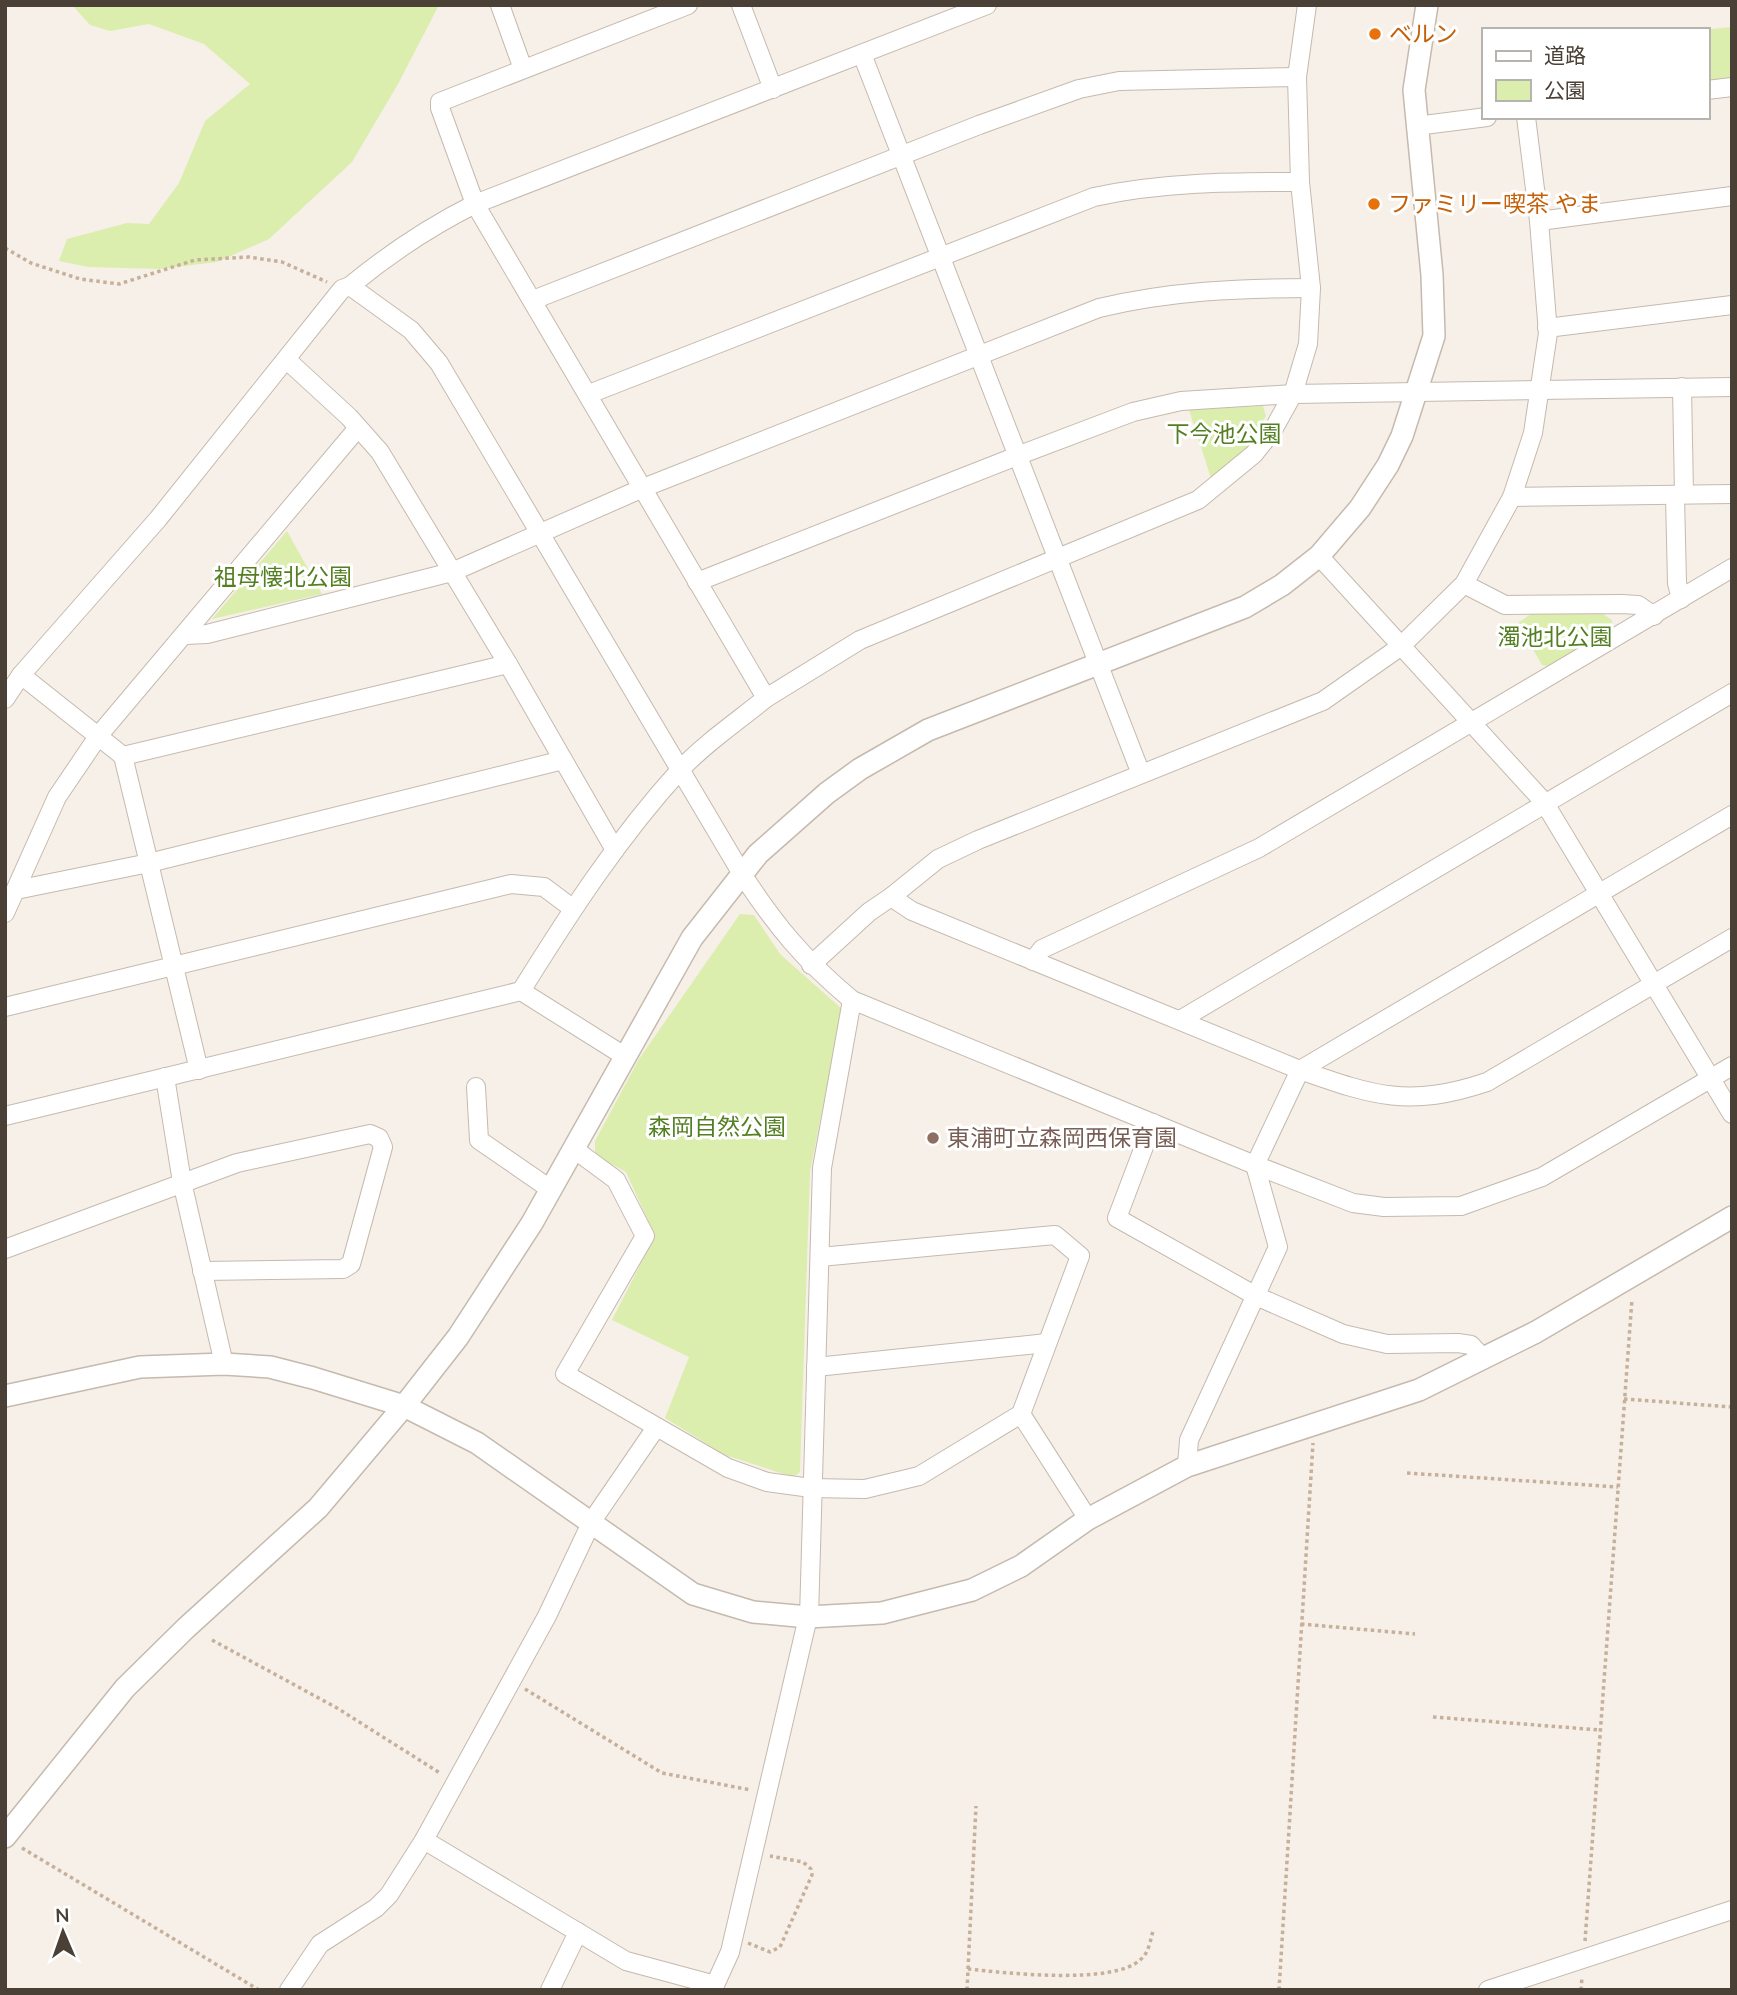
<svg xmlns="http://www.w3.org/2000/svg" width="1737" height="1995" viewBox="0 0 1737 1995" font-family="'Nunito Sans','Noto Sans JP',sans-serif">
<rect width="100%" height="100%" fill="#f6f0e9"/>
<g fill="#dbeeae">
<path d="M72 5H439L398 84 352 162 269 239 217 262 159 269 88 267 59 261 67 239 127 223 149 224 179 183 205 121 250 84 204 44 149 24 110 31 90 25Z"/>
<path d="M1732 27V78L1707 81V30H1701Z"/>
<path d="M1263 406 1266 416 1250 446 1211 478 1189 410Z"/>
<path d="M287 531 322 594 212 619Z"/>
<path d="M1600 612 1612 620 1611 631 1552 667 1542 665 1518 623 1531 614Z"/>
<path d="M740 914 754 915 780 954 842 1009 810 1172 800 1472 793 1477 725 1455 665 1418 689 1357 612 1320 655 1236 626 1172 595 1155V1141L639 1059Z"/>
</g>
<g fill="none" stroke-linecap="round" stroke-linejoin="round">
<defs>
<g id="minor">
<path d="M500 5 523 69"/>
<path d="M741 5 773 89"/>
<path d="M862 54 1141 774"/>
<path d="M1707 90 1732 87"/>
<path d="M1526 117 1539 221 1548 333 1533 433 1512 497 1732 494"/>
<path d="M1416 126 1487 117"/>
<path d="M1539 221 1732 196"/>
<path d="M350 286 411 330 439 363 742 874C776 926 804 960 852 1000L1255 1165 1353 1203 1384 1207 1461 1206 1542 1177 1732 1066"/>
<path d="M533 300 979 125 1079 89 1119 81 1297 77"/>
<path d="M1547 328 1732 305"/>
<path d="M287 360 349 417 380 452 508 664 615 850"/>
<path d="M1682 387 1684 494"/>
<path d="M589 394 1094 197C1163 182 1230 182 1300 182L1297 77 1307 5"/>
<path d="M1675 496 1677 583 1681 599"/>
<path d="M1319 556 1544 802 1732 1114"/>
<path d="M697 582 1017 456 1133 412 1181 401 1293 394 1732 387"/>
<path d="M1464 584 1505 605 1622 604 1638 605 1654 616"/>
<path d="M185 635 207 634 452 572 643 488 1099 308C1170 291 1239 288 1311 288"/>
<path d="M21 675 123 756 508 664"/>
<path d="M766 698 860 640 1198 500 1254 454 1273 430 1293 394 1308 344 1311 288 1300 182"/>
<path d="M5 699 21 675 158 519 342 289 350 286C390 253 429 227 475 204L987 5"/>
<path d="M123 756 199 1070"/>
<path d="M16 890 149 863 563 760"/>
<path d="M891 897 938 859 978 840 1323 701 1400 647 1464 584 1512 497"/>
<path d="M5 913 57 797 99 735 357 429"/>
<path d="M1033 961 1042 949 1259 848 1732 568"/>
<path d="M811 965 869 912 891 897 912 911 1300 1070C1374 1096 1409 1108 1487 1082L1732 938"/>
<path d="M521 991 626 1057"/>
<path d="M5 1007 511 884 544 887 572 908"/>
<path d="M1180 1020 1732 693"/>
<path d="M165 1077 182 1182 224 1364"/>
<path d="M476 1087 479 1140 550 1189"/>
<path d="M5 1116 521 991C569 914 618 838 680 770 705 743 738 721 766 698L475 204 440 108V102L688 5"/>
<path d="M1153 1123 1117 1218 1256 1296 1343 1334 1387 1344 1458 1343 1471 1345 1483 1358"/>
<path d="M574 1149 616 1180 645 1236 565 1374 728 1468 767 1482 811 1488 865 1489 919 1476 1021 1414 1080 1256 1055 1235 820 1257"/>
<path d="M5 1249 237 1163 370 1134 379 1138 383 1147 351 1264 343 1269 202 1271"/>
<path d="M816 1367 1047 1343"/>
<path d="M1021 1414 1088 1519"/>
<path d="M1187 1466 1189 1440 1278 1247 1255 1165 1300 1070 1732 815"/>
<path d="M809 1617 822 1168 852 1000"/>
<path d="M424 1840 626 1961 715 1985 730 1952 808 1617"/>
<path d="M289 1990 320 1944 376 1908 389 1895 424 1840 547 1616 592 1521 655 1429"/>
<path d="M550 1990 578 1932"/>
<path d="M1488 1990 1732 1910"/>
</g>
<g id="tertiary">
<path d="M5 1396 140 1367 224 1364 270 1367 313 1378 404 1406 477 1443 693 1594 753 1612 808 1617 882 1613 972 1590 1021 1566 1088 1519 1187 1466 1419 1390 1536 1332 1732 1217"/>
<path d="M5 1837 125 1688 186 1628 318 1508 404 1406 458 1337 532 1223 692 938 758 854 827 793 860 769 928 730 1245 607 1282 585 1319 556 1360 508 1388 465 1402 436 1434 336 1432 275 1414 90 1427 5"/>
</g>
</defs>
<use href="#minor" stroke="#c6b9ad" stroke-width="20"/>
<use href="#tertiary" stroke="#c6b9ad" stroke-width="24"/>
<g stroke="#c6b09a" stroke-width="3.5" stroke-dasharray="3.5 3.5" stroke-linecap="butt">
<path d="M5 248 31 263 80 279 119 284 195 260 249 257 282 262 327 282"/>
<path d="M1624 1399 1732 1407"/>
<path d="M1407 1473 1618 1487"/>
<path d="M1301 1624 1415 1634"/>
<path d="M212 1640 337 1708 440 1773"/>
<path d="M525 1689 662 1773 751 1790"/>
<path d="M1433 1717 1600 1730"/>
<path d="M22 1848 259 1990"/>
<path d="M1585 1941 1632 1299"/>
<path d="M748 1943 770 1952 780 1947 812 1875 811 1869 803 1862 770 1856"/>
<path d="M968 1969C1005 1973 1113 1985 1140 1960 1149 1953 1150 1941 1153 1931"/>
<path d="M967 1990 976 1806"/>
<path d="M1279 1990 1313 1443"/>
<path d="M1581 1990 1582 1977"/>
</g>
<use href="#minor" stroke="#fff" stroke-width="18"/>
<use href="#tertiary" stroke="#fff" stroke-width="21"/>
</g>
<g fill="#e8710a" stroke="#fff" stroke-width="2.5">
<circle cx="1375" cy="34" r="7"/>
<circle cx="1374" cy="204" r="7"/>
</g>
<circle fill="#8d6e63" stroke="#fff" stroke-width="2.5" cx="933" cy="1138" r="7"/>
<g text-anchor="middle" stroke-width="6" stroke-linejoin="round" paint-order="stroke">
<g font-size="23" fill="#c56008" stroke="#fff" text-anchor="start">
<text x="1389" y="42">ベルン</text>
<text x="1388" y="212">ファミリー喫茶 やま</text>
</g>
<g font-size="23" fill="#537f21" stroke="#fff">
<text x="1224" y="442">下今池公園</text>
<text x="283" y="585">祖母懐北公園</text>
<text x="1555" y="645">濁池北公園</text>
<text x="717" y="1135">森岡自然公園</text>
</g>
<g font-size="23" fill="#785e54" stroke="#fff" text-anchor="start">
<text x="947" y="1146">東浦町立森岡西保育園</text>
</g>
</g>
<rect width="1737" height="1995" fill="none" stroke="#4b4036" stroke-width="14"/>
<rect x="1482" y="28" width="228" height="91" fill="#ffffff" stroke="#b7b3af" stroke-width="2"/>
<rect x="1496" y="51" width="35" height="10" fill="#ffffff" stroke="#b7b3af" stroke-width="2"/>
<text x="1544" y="63" font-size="21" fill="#4b4036">道路</text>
<rect x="1496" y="80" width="35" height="21" fill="#dbeeae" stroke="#b7b3af" stroke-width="2"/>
<text x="1544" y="98" font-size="21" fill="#4b4036">公園</text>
<g transform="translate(63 1932) rotate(358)" stroke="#ffffff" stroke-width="5" paint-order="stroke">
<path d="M0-5L12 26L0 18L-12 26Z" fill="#4b4036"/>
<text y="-10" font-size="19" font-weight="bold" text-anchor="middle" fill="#4b4036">N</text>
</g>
</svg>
